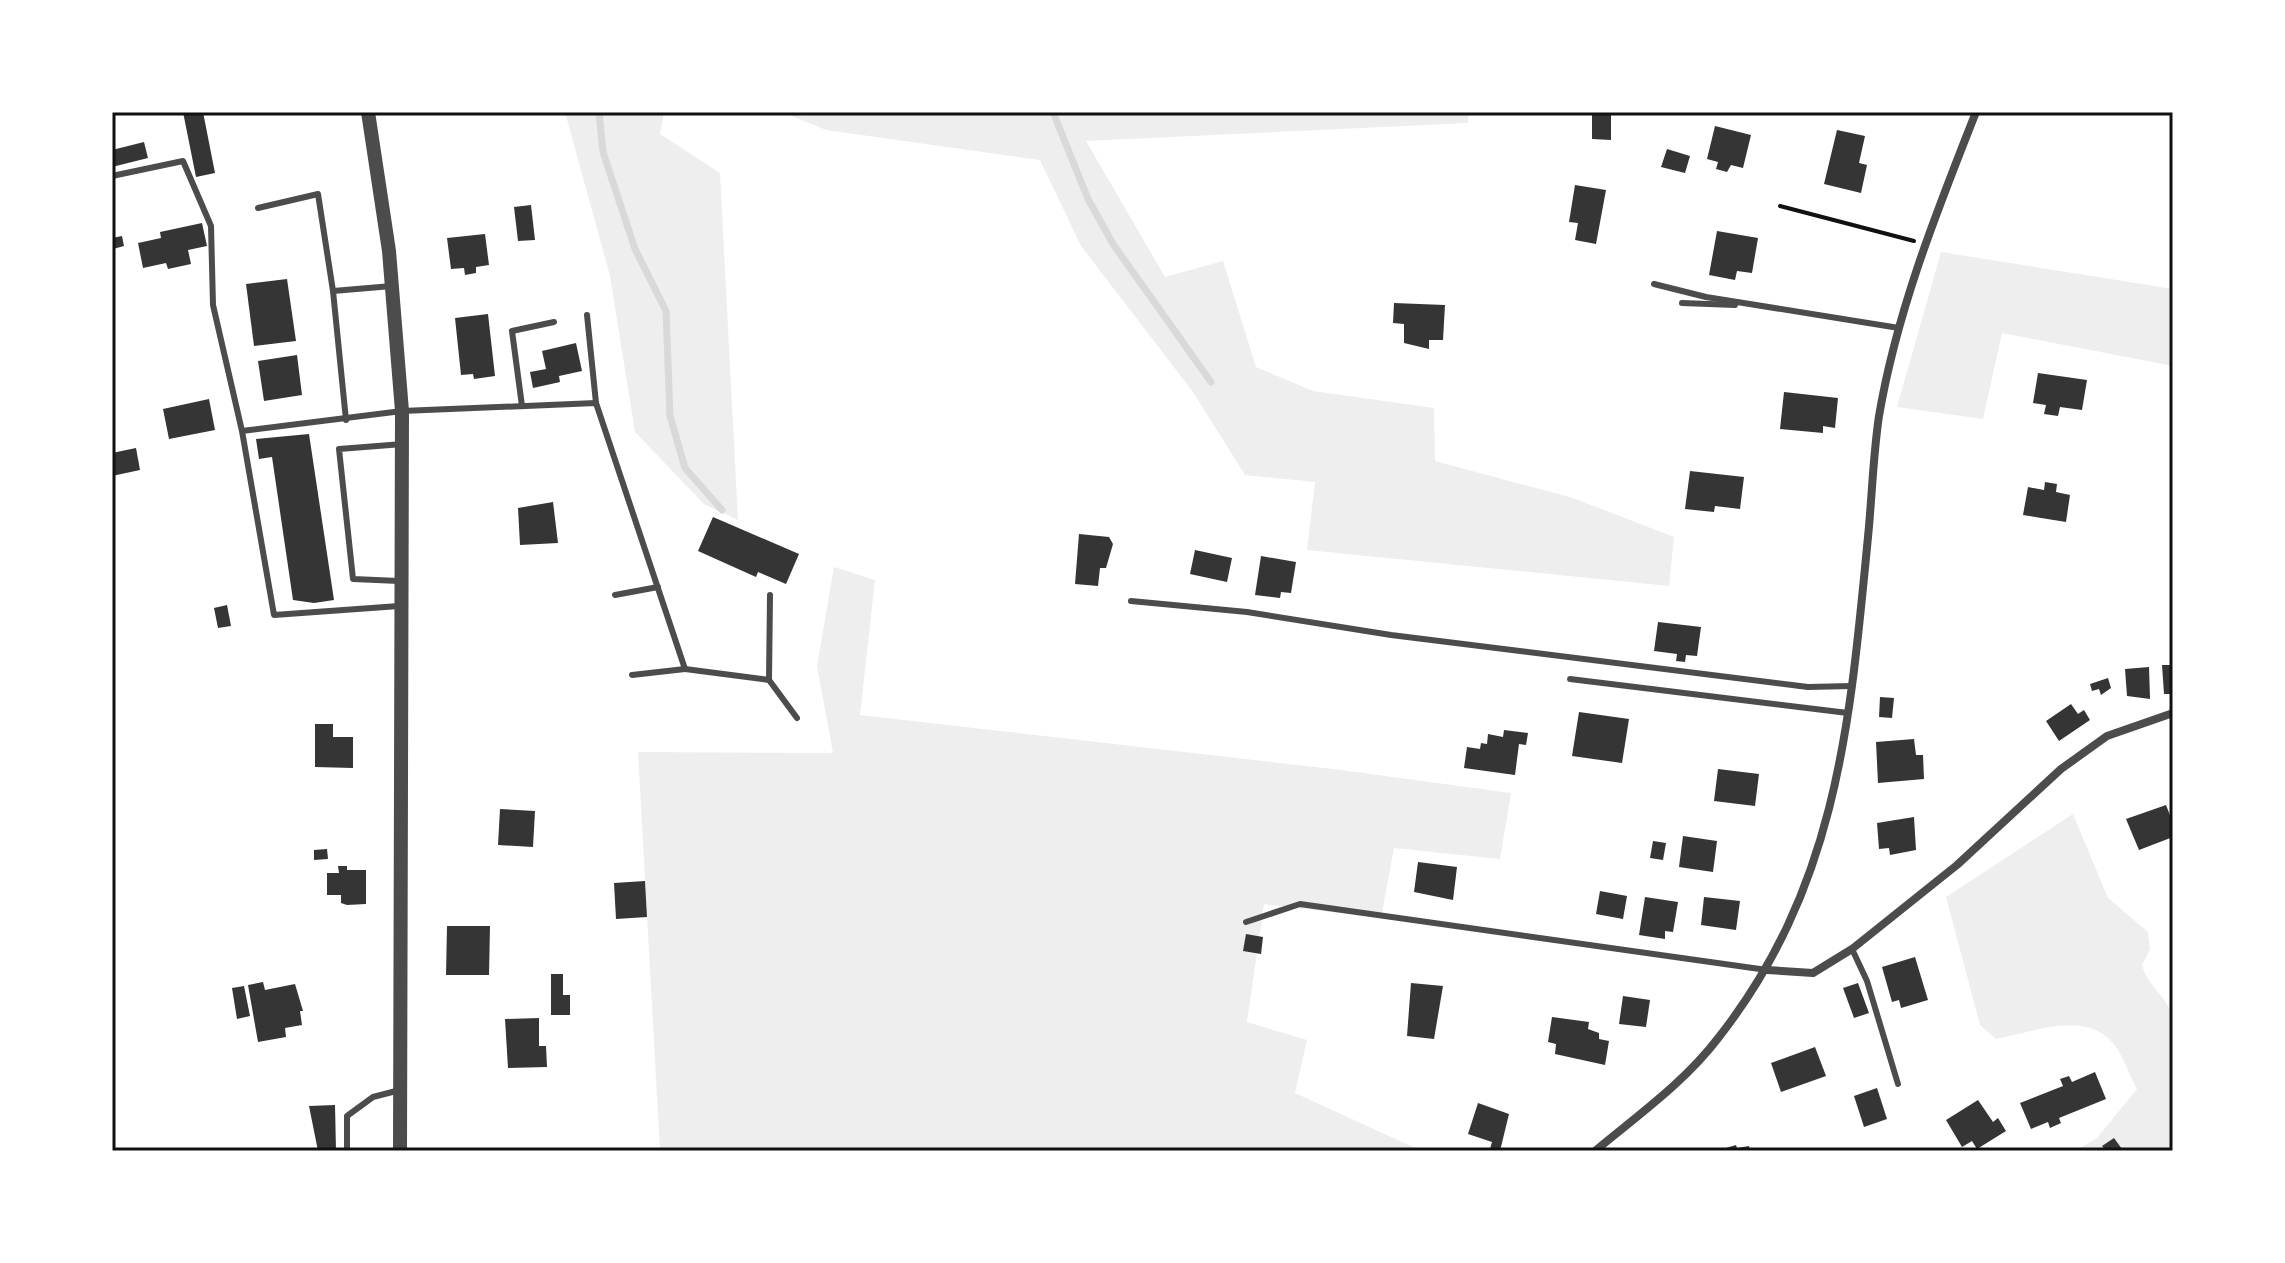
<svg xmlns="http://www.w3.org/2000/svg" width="2285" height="1263" viewBox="0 0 2285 1263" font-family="'Nunito Sans',sans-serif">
<rect width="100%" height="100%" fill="#fff"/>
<g fill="#eee">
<path d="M565 112H664L660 134 720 173 738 520 704 504 635 432 610 276Z"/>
<path d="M782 112H1469L1468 123 1086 141 1165 277 1223 261 1256 367 1313 391 1434 408 1435 461 1573 498 1674 537 1669 586 1307 550 1315 482 1245 475 1193 392 1081 246 1040 160 826 130Z"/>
<path d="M1941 252 2173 289V366L2002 333 1983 419 1897 407Z"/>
<path d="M834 567 875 580 860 715 1341 770 1511 793 1500 859 1394 848 1381 918 1264 904 1247 1022 1307 1040 1295 1093 1422 1151H660L638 752 833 753 817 666Z"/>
<path d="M2073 814 2108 898 2148 932 2150 949 2142 965C2148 988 2169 997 2173 1019 2179 1052 2173 1115 2173 1151H2075L2097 1138 2137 1089C2129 1075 2122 1051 2110 1040 2082 1011 2029 1033 1996 1039L1980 1025 1946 897Z"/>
</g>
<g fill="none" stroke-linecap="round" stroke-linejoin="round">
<g stroke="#d9d9d9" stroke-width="7">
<path d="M599 112 603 152 635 249 666 311 670 416 685 468 722 510"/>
<path d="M1053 112 1088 199 1113 244 1211 382"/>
</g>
</g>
<g fill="#353535">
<path d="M183 112H203L215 173 196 177Z"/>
<path d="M1592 112H1611V140L1592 139Z"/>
<path d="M1715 126 1751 135 1743 168 1731 165 1727 172 1716 169 1718 162 1707 159Z"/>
<path d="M1837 130 1865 136 1859 163 1867 165 1861 193 1824 184Z"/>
<path d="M144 142 148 158 112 167V150Z"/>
<path d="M1667 149 1690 156 1685 173 1661 167Z"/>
<path d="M1575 185 1606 190 1596 244 1575 240 1578 223 1569 222Z"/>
<path d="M531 205 535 240 518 241 514 207Z"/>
<path d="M202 223 207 246 188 250 191 264 168 269 166 263 143 268 138 243 161 238 160 232Z"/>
<path d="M1717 231 1758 238 1752 273 1737 271 1735 280 1709 275Z"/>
<path d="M485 234 489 265 476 267V273L465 275 464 268 451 269 447 238Z"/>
<path d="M122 236 124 246 113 249 112 238Z"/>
<path d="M287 279 296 341 254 346 246 284Z"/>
<path d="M1394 303 1445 305 1443 340H1429V349L1404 343V324L1393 323Z"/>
<path d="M488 314 495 376 474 379 473 374 461 375 455 318Z"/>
<path d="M576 343 582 371 559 376 560 382 533 388 530 372 546 369 542 351Z"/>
<path d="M297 355 302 395 264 401 258 361Z"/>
<path d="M2038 373 2087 380 2082 410 2060 407 2058 416 2044 414 2046 405 2033 403Z"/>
<path d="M1784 392 1838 398 1835 428 1823 426V433L1780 429Z"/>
<path d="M209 399 215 430 169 439 163 409Z"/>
<path d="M309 434 334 600 314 603 293 600 272 457 259 459 256 439Z"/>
<path d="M136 448 140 470 112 476V453Z"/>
<path d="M1690 471 1744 477 1740 509 1715 506 1714 512 1685 509Z"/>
<path d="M2045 482 2057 484 2056 492 2070 495 2066 522 2023 515 2028 487 2044 490Z"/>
<path d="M553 502 558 543 520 545 518 508Z"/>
<path d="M713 517 799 554 786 584 758 572 756 577 698 551Z"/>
<path d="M1079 534 1109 537 1113 544 1106 568H1100L1098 586 1075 584Z"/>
<path d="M1195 550 1232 558 1227 582 1190 574Z"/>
<path d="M1261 556 1296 562 1291 593 1281 592 1280 598 1255 595Z"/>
<path d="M227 605 231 626 218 628 214 608Z"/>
<path d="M1658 622 1701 627 1697 656 1686 655 1685 662 1676 661 1677 654 1654 651Z"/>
<path d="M2162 665H2173V694H2164Z"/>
<path d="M2149 667 2150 699 2127 696 2125 669Z"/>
<path d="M2108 678 2111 688 2101 695 2099 689 2092 691 2090 684Z"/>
<path d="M1880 697 1894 698 1892 718 1879 717Z"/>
<path d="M2071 704 2078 714 2084 710 2090 720 2059 741 2046 721Z"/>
<path d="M1579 712 1629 719 1622 763 1572 756Z"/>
<path d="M315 724H333V737H353V768L315 767Z"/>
<path d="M1504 730 1528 733 1526 745 1519 744 1515 775 1464 768 1467 747 1480 749 1481 743 1487 744 1488 734 1503 737Z"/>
<path d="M1914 739 1916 755H1923L1924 779 1878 783 1876 742Z"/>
<path d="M1718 769 1759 774 1755 806 1714 801Z"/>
<path d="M2166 805 2173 823V837L2139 850 2126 819Z"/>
<path d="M500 809 535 811 533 847 498 845Z"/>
<path d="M1914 817 1916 850 1890 855 1889 848 1879 849 1877 823Z"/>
<path d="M1683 836 1717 841 1713 872 1679 867Z"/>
<path d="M1653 841 1666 843 1663 860 1650 858Z"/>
<path d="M327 849 328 859 314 860V850Z"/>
<path d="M1418 862 1457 867 1453 900 1414 892Z"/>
<path d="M338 866H347V870H366V904L347 905 341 903V895H327V873H339Z"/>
<path d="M645 881 647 917 616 919 614 883Z"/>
<path d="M1600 891 1627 896 1623 919 1596 914Z"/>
<path d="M1645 897 1678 902 1673 932 1665 931V939L1639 935Z"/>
<path d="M1704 897 1740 901 1736 930 1701 925Z"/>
<path d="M447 926H490L489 975H446Z"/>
<path d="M1246 934 1263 937 1261 954 1243 951Z"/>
<path d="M1915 957 1928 1000 1901 1008 1899 1000 1892 1002 1882 967Z"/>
<path d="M551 974H563V995H570V1015H551Z"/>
<path d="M263 982 265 990 295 984 303 1011H300L302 1025 285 1028 286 1037 258 1042 248 985Z"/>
<path d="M1411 983 1443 986 1434 1039 1407 1036Z"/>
<path d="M1858 983 1869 1013 1854 1018 1843 988Z"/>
<path d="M244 986 250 1016 237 1019 232 988Z"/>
<path d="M1623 996 1650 1000 1646 1027 1619 1024Z"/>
<path d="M1552 1017 1589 1022 1588 1029 1599 1033V1039L1609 1041 1605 1065 1555 1054 1556 1044 1548 1042Z"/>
<path d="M539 1018V1046H546L547 1067 508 1068 505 1019Z"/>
<path d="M1815 1047 1826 1076 1781 1092 1771 1063Z"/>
<path d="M2095 1072 2106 1099 2059 1118 2061 1123 2050 1128 2048 1122 2031 1129 2020 1103 2063 1086 2060 1079 2069 1076 2072 1082Z"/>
<path d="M1877 1088 1887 1119 1864 1127 1854 1096Z"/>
<path d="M1978 1100 1993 1122 1998 1118 2006 1131 1977 1149 1972 1141 1962 1147 1946 1120Z"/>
<path d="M1478 1103 1509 1114 1500 1151 1490 1149 1492 1142 1468 1134Z"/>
<path d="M335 1105 336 1151H318L309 1106Z"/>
<path d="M2114 1138 2122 1149 2106 1151 2102 1146Z"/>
<path d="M1736 1145 1737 1148 1749 1146 1750 1151H1716Z"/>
</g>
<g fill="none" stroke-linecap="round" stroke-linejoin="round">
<path stroke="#111" stroke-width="4" d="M1780 206 1914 241"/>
<g stroke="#4c4c4c" stroke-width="6">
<path d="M112 176 183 161 211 226 213 305 242 431"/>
<path d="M258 208 318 194 333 291"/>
<path d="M1654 284 1706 297 1899 328"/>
<path d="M1682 303 1735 305"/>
<path d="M587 315 596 403"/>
<path d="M522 406 512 331 554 322"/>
<path d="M346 420 333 291 392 286"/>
<path d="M399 581 353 579 339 449 403 444"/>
<path d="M615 595 658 587"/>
<path d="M1131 601 1247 612 1391 635 1808 687 1852 686"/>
<path d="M399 606 274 615 242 431 402 411 596 403 685 669 769 680 770 595"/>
<path d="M632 675 685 669"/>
<path d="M1570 679 1848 713"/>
<path d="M769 680 797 718"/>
<path d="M1246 922 1300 904 1767 970"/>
<path d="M1852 949 1867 981 1898 1084"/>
<path d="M347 1151V1116L373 1097 400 1090"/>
</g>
<g stroke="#4c4c4c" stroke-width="8">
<path d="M1767 970 1813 973 1852 949 1957 865 2061 769 2107 736 2173 713"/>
<path d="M1595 1151C1638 1115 1685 1082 1719 1037 1838 885 1850 721 1868 537 1872 497 1873 456 1879 416 1897 310 1937 211 1976 112"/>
</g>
<path stroke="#4c4c4c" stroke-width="14" d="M368 112 389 251 402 411 400 1151"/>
</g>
<rect width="2285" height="1263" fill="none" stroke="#ffffff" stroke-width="228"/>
<rect x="114" y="114" width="2057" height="1035" fill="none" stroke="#111" stroke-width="3"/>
</svg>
